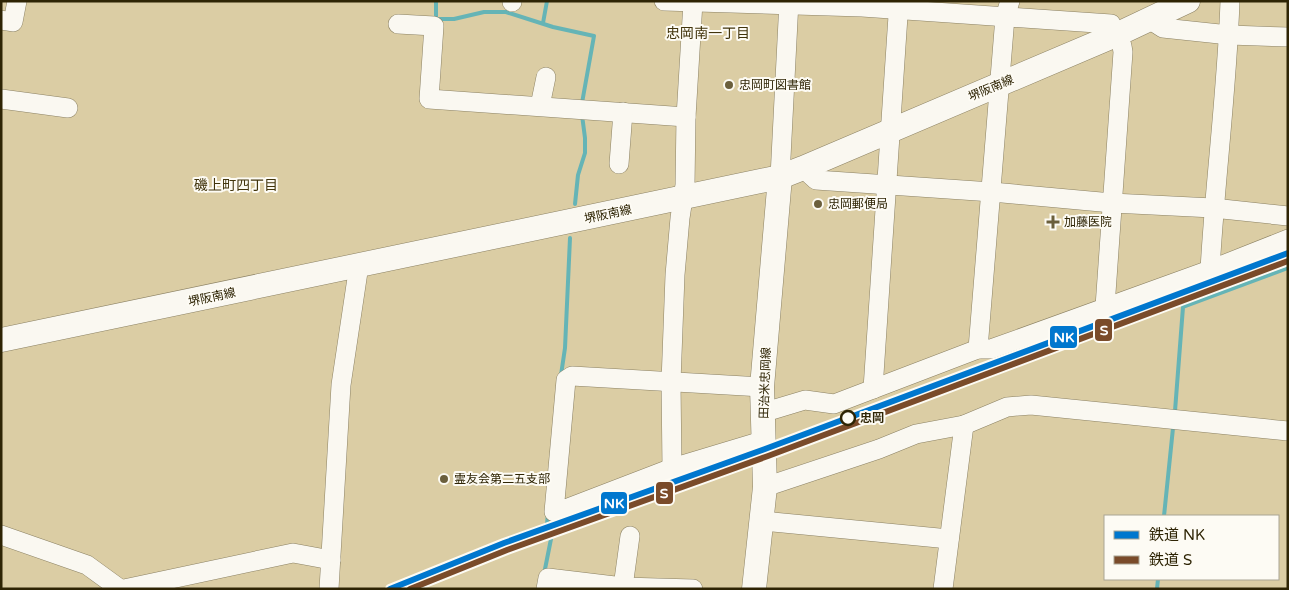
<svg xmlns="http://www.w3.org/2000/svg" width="1289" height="590" viewBox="0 0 1289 590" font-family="'Varela Round','Noto Sans JP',sans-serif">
<rect width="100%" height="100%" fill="#dbcda4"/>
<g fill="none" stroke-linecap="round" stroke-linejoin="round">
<g stroke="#65b4b6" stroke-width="4">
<path d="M436 1V19H454L484 12H506L553 27 594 36 582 103"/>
<path d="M543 23 547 1"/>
<path d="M575 204 578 175 585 153V138L582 115"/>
<path d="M561 375 565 348 570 238"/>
<path d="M1175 411 1183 307 1288 268"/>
<path d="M1164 516 1173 428"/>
<path d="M547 524 548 513"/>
<path d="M544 574 551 539"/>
<path d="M1157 589 1158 579"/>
</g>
<defs>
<g id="minor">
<path d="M664 1 862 7 1111 24 1122 46 1123 52 1105 307"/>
<path d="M512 2V1"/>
<path d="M1149 19 1163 28 1229 35 1288 37"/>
<path d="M1 20 13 22 17 1"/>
<path d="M398 24 434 26 429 99 686 117"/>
<path d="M1 99 68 108"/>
<path d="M540 106 546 77"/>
<path d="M619 164 623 112"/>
<path d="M803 168 816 180 992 192 1112 203 1213 208 1288 216"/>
<path d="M780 177 789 1"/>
<path d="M1210 270C1215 180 1227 91 1230 1"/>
<path d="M978 349 1005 17 1010 1"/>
<path d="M762 387 572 376 566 380 554 512 560 511 672 468 765 440"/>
<path d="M873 389 899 1"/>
<path d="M762 413 805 400 834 404 978 349H991L1210 270 1288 239"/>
<path d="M672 468 671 382 675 275 680 218 685 185 686 117 693 2"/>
<path d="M765 487 879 449 916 434 964 425 1007 407 1031 405 1288 431"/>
<path d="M762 521 949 539"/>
<path d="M1 535 87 565 120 589"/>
<path d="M623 587 630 536"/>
<path d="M124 589 293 553 331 560"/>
<path d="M329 589 341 385 359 265"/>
<path d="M546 589 548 578 623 587 693 589"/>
<path d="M943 589 964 425"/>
</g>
<g id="major">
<path d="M1 340 780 177 803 168 1118 34 1188 1"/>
<path d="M754 589 765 487 762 387 780 177"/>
</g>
</defs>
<use href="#minor" stroke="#8b8163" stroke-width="20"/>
<use href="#major" stroke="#8b8163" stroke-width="25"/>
<use href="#minor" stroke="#faf8f1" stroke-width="19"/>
<use href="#major" stroke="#faf8f1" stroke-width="24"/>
<defs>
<path id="rail-1" d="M390 589 504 543 765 449 1288 253"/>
<path id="rail-2" d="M410 589 507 550 768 456 1288 261"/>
</defs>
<use href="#rail-1" stroke="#fdfbf4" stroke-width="10"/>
<use href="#rail-2" stroke="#fdfbf4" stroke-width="10"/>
<use href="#rail-1" stroke="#0077ce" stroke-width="6"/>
<use href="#rail-2" stroke="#7a4b2a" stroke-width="6"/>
</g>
<g fill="#6b5f3c" stroke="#fdfbf4" stroke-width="2">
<circle cx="729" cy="85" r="5"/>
<circle cx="818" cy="204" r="5"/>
<path d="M1050.5 214.5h5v5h5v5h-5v5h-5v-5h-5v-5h5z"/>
<circle cx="444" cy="479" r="5"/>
</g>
<circle fill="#fdfbf4" stroke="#2e2404" stroke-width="2.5" cx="848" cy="418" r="7"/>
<g text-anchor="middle" stroke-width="4" stroke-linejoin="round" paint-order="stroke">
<g font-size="12" fill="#2e2404" stroke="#fdfbf4" text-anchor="start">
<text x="739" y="89">忠岡町図書館</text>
<text x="828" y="208">忠岡郵便局</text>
<text x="1064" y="226">加藤医院</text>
<text x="454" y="483">霊友会第二五支部</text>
</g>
<g font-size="12" fill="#2e2404" stroke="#fdfbf4">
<text transform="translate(991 88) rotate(-23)" y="4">堺阪南線</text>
<text transform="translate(608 214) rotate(-12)" y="4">堺阪南線</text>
<text transform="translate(212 297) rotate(-12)" y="4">堺阪南線</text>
<text transform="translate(765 383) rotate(-88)" y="4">田治米忠岡線</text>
</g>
<g font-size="12" font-weight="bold" fill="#2e2404" stroke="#fdfbf4" text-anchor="start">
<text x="860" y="422">忠岡</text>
</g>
<g font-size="14" fill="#41340b" stroke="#fdfbf4">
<text x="708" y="38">忠岡南一丁目</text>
<text x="236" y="190">磯上町四丁目</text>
</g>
</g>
<g stroke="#fdfbf4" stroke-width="2">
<rect x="1094" y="318" width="19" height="24" rx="5" fill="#7a4b2a"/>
<rect x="1049" y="325" width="29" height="24" rx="5" fill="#0077ce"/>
<rect x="655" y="481" width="19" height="24" rx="5" fill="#7a4b2a"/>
<rect x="600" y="491" width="28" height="24" rx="5" fill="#0077ce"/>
</g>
<g font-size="14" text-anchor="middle" font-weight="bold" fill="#fff">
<text x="1104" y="335">S</text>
<text x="1064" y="342">NK</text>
<text x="664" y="498">S</text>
<text x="614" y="508">NK</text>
</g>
<rect width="1289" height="590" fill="none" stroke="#2e2404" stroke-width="5"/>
<rect x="1104" y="515" width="175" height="65" fill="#fdfbf4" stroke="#aaa594"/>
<rect x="1114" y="531" width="25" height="8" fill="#0077ce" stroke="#aaa594"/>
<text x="1149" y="540" font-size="15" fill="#2e2404">鉄道 NK</text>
<rect x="1114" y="556" width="25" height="8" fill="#7a4b2a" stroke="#aaa594"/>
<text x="1149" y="565" font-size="15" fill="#2e2404">鉄道 S</text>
</svg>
